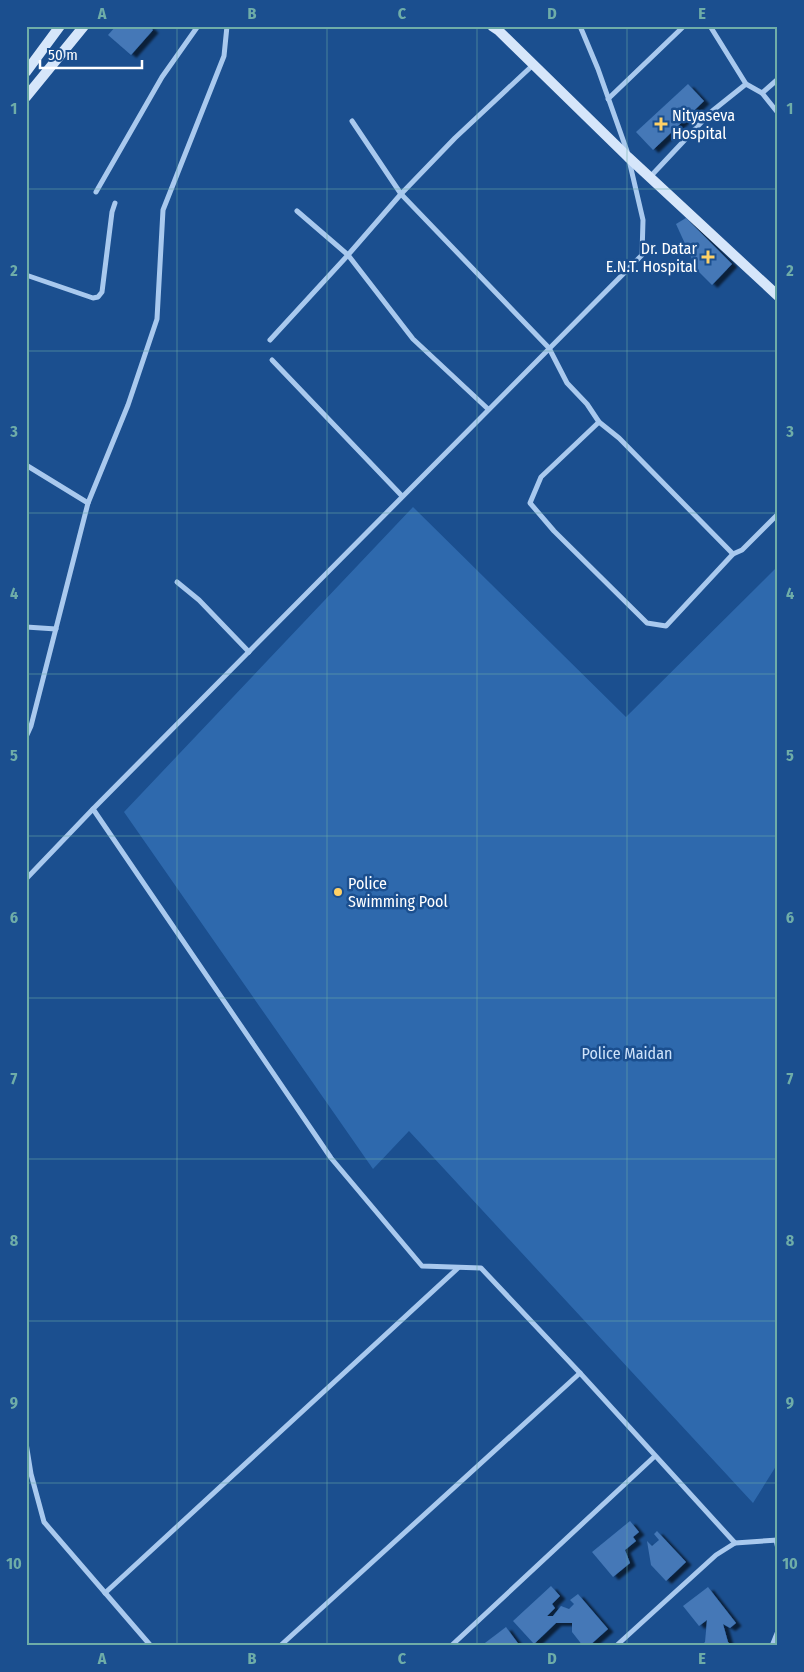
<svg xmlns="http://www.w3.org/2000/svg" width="804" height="1672" viewBox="0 0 804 1672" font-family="'Fira Sans Condensed',sans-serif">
<defs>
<filter id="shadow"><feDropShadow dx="5.5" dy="3" stdDeviation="1" flood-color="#0009"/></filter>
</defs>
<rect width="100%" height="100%" fill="#1b4f8f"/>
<path fill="#2e69ad" d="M413 507 626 717 778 566V1463L753 1503 409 1131 373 1169 124 812Z"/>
<g fill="#4478b7" filter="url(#shadow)">
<path d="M116 26H149L153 30 131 55 108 35Z"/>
<path d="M688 84 704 101 653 150 636 132Z"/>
<path d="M686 218 732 264 712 285 697 270 676 224Z"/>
<path d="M630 1521 639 1532 633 1537 636 1541 625 1550 630 1563 613 1577 592 1552Z"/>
<path d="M657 1531 686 1562 666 1581 651 1565 647 1541 652 1546 659 1540 654 1534Z"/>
<path d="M551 1586 560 1596 552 1604 555 1608 547 1616H553L561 1606 569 1609 574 1604 570 1600 578 1594 608 1629 589 1646H583L572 1632V1623H556L534 1644 513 1621Z"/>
<path d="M708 1587 736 1623 730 1628 723 1624 728 1642 732 1646H701L705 1642 707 1620 699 1626 683 1606Z"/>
<path d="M506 1627 520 1646H481Z"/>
</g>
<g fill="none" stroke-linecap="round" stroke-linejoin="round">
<g stroke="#a9c9ee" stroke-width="5">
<path d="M580 26 598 69 627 151"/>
<path d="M710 26 746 84"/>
<path d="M762 93 778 113"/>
<path d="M608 99 684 26"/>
<path d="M352 121 401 194 549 348 567 383 587 404 599 422 619 438 733 554"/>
<path d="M650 177 711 112 746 84 762 93 778 79"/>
<path d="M96 192 162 77 198 26"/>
<path d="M297 211 348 255 413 339 488 409"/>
<path d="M26 275 93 298 98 297 102 292 112 212 115 203"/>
<path d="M270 340 348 255 401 194 455 138 533 65"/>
<path d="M272 360 402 496"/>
<path d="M599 422 541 477 530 503 554 531 647 623 666 626 733 554 742 550 778 514"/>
<path d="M26 465 88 503"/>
<path d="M177 582 199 600 249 652"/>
<path d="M26 627 56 629"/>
<path d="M26 737 31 726 88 503 128 405 157 319 163 210 224 56 227 26"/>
<path d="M93 809 331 1158 422 1266 481 1268 580 1373 735 1543 778 1540"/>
<path d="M26 879 93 809 642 255 643 220 629 160"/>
<path d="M26 1443 31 1474 44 1522 151 1646"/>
<path d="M776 1540 778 1549"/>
<path d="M105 1593 458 1268"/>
<path d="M280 1646 580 1373"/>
<path d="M451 1646 655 1456"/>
<path d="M616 1646 716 1555 735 1543"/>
<path d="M772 1646 778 1631"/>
</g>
<g stroke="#d6e6fa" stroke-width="10">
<path d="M492 26 498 30 628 157 778 296"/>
<path d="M26 72 60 26"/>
<path d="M26 97 84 26"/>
</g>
</g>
<path fill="none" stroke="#6fada8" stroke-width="1" stroke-opacity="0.55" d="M177 26V1646M327 26V1646M477 26V1646M627 26V1646M26 189H778M26 351H778M26 513H778M26 674H778M26 836H778M26 998H778M26 1159H778M26 1321H778M26 1483H778"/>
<g fill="#ffd166" stroke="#1b4f8f" stroke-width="2">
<path d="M658.5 116.5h5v5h5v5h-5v5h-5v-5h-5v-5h5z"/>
<path d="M705.5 249.5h5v5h5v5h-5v5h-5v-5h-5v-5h5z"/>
<circle cx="338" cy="892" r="5"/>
</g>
<g text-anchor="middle" stroke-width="5" stroke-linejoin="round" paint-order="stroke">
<g font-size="16" fill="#fff" stroke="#1b4f8f" text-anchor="start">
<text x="672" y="121">Nityaseva<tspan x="672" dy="18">Hospital</tspan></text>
<text x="697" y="254" text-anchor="end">Dr. Datar<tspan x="697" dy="18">E.N.T. Hospital</tspan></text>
<text x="348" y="889">Police<tspan x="348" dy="18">Swimming Pool</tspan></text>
</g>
<g font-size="16" fill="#cfe3fa" stroke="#1b4f8f">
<text x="627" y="1059">Police Maidan</text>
</g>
</g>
<rect width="804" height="1672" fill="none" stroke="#1b4f8f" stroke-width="55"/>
<path d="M40 60v8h102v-8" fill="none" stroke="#ffffff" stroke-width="2.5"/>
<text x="48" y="60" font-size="15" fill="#ffffff" stroke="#1b4f8f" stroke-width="4" paint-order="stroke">50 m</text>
<rect x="28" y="28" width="748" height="1616" fill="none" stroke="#6fada8" stroke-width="2"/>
<g font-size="16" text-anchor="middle" font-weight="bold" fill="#6fada8">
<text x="102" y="19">A</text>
<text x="252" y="19">B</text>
<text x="402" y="19">C</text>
<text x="552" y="19">D</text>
<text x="702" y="19">E</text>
<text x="14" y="114">1</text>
<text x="790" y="114">1</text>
<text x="14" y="276">2</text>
<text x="790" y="276">2</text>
<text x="14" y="437">3</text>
<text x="790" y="437">3</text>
<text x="14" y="599">4</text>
<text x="790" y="599">4</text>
<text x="14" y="761">5</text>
<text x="790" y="761">5</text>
<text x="14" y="923">6</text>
<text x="790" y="923">6</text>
<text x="14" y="1084">7</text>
<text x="790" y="1084">7</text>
<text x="14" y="1246">8</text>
<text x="790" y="1246">8</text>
<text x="14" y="1408">9</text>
<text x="790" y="1408">9</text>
<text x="14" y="1569">10</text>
<text x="790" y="1569">10</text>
<text x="102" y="1664">A</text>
<text x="252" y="1664">B</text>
<text x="402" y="1664">C</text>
<text x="552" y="1664">D</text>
<text x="702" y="1664">E</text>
</g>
</svg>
